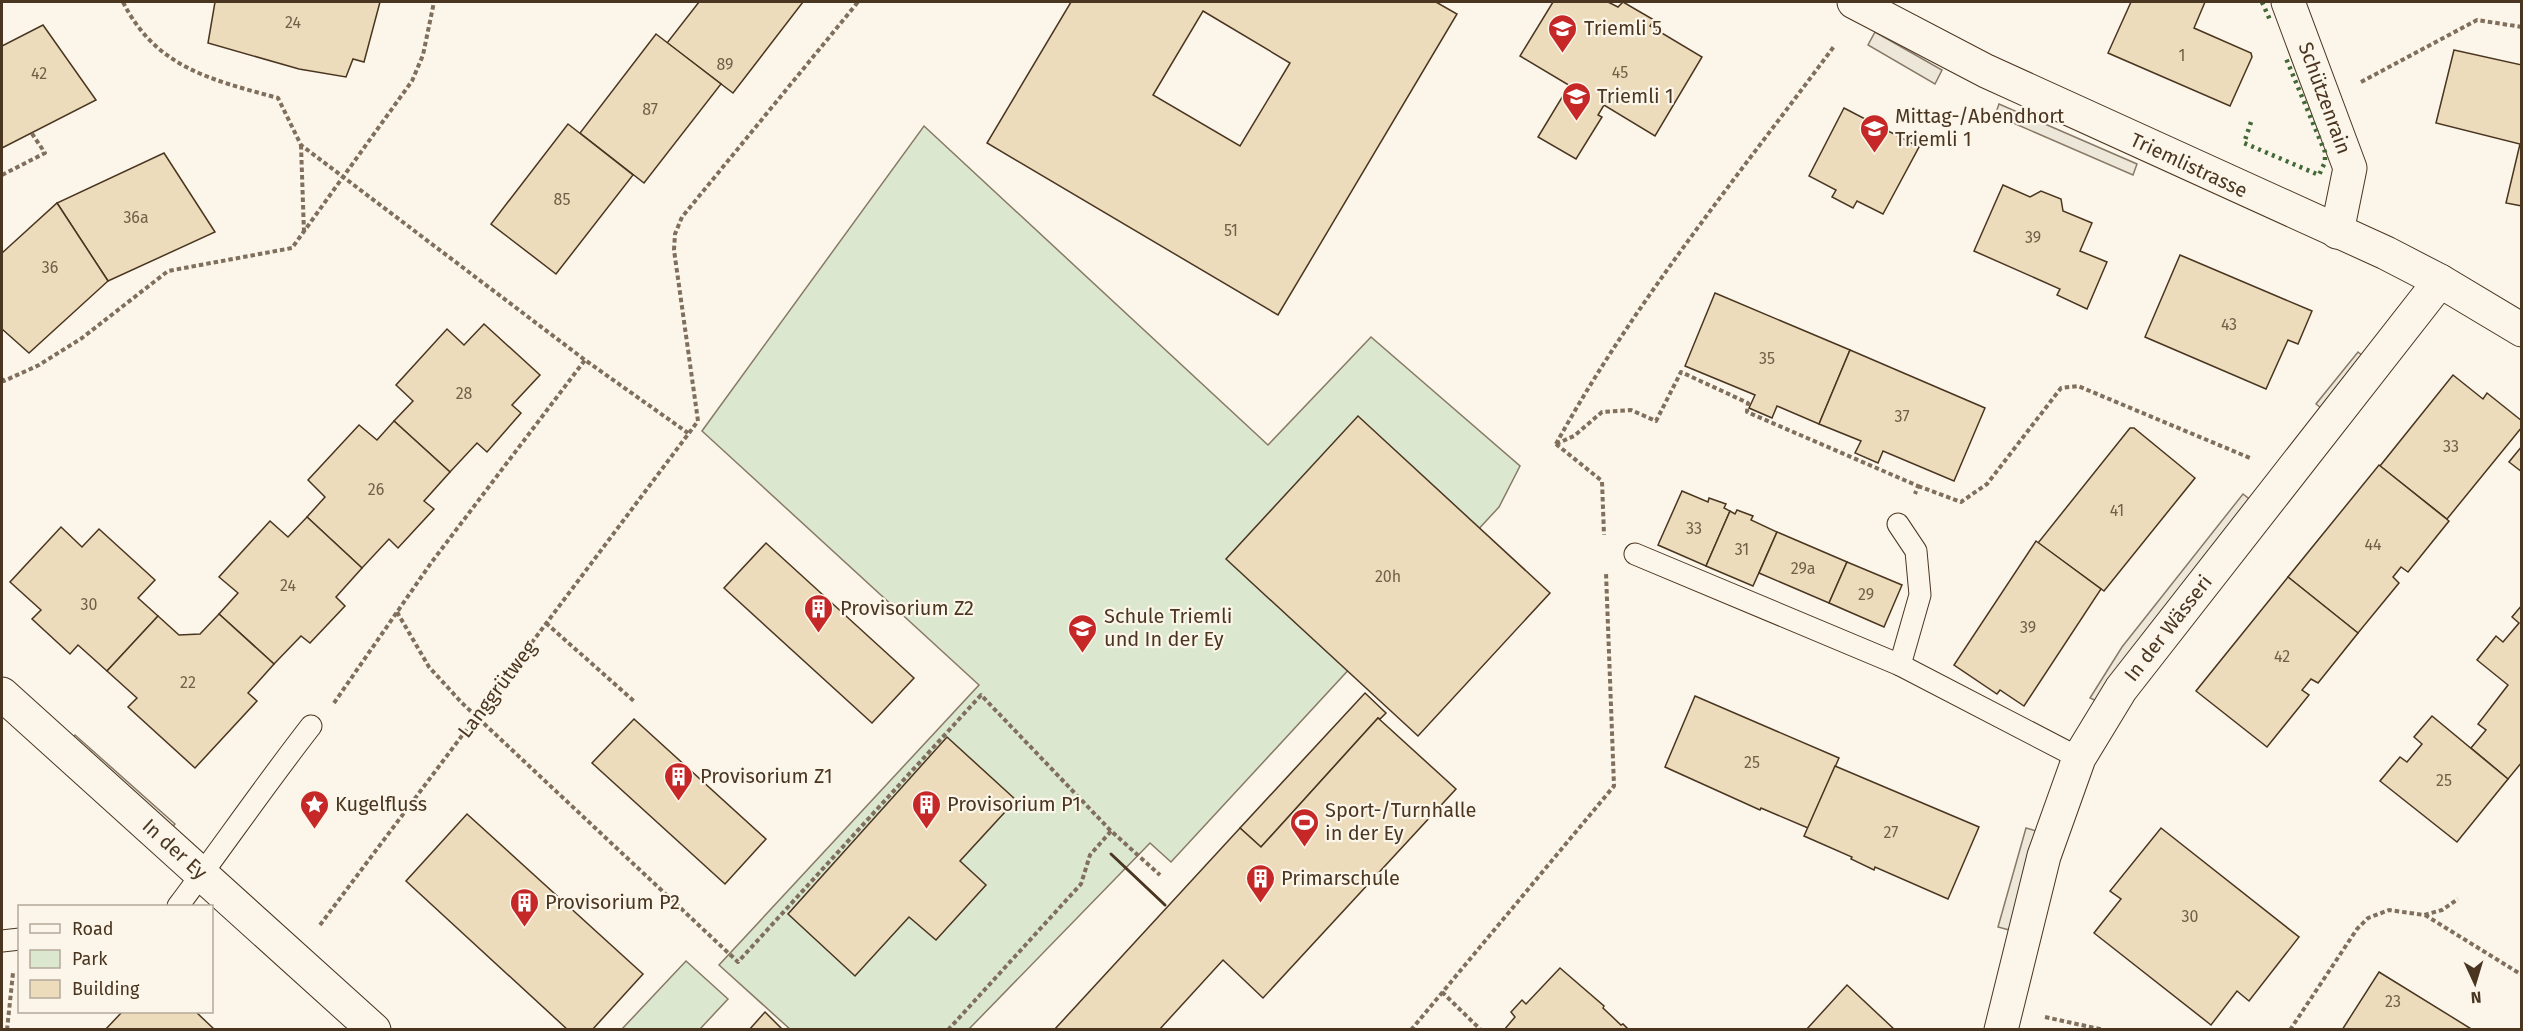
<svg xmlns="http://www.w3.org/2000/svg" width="2523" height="1031" viewBox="0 0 2523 1031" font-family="'Fira Sans',sans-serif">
<rect width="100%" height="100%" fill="#fbf6e9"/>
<g fill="#dce7d0" stroke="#887966" stroke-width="1.5">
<path d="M924 126 1268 445 1371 337 1520 466 1499 507 1171 862 1150 843 969 1029 791 1030 719 965 979 685 702 431Z"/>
<path d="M686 961 728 999 700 1029H622Z"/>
</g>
<g fill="#ede7d9" stroke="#887966" stroke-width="1.5">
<path d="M1875 32 1942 70 1935 84 1868 45Z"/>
<path d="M1999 104 2137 164 2133 175 1995 115Z"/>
<path d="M2358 352 2368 360 2326 412 2316 404Z"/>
<path d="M2243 494 2253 502 2099 702 2090 698 2122 647Z"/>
<path d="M75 735 175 824 167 833 67 744Z"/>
<path d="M2026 828 2040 832 2013 931 1998 927Z"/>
</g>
<g fill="#ecdcbc" stroke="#4a3520" stroke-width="1.5" fill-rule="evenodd">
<path d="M215 2H380L364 62 353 59 346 77 299 69 208 43Z"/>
<path d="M699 2H803L733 93 667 43Z"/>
<path d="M1071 2H1436L1457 14 1278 315 987 143ZM1203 11 1290 63 1240 146 1153 95Z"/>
<path d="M1553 2H1608L1618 7 1623 2 1654 20 1650 26 1702 57 1655 136 1604 105 1598 115 1602 117 1576 159 1538 137 1564 94 1566 95 1572 87 1520 56Z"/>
<path d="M2131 2H2205L2194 28 2251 53 2252 57 2230 106 2108 53Z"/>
<path d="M43 25 96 100 2 148V46Z"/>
<path d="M656 34 721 84 644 183 580 133Z"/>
<path d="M2454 50 2522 65V206L2506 203 2520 144 2436 123Z"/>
<path d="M1844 108 1919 147 1883 214 1857 201 1853 208 1832 197 1836 190 1809 176Z"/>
<path d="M568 124 633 175 556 274 491 224Z"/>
<path d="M164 153 215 232 108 281 57 203Z"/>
<path d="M2003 185 2030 197 2041 191 2061 199 2063 211 2092 223 2080 251 2107 262 2087 309 2057 295 2060 289 1974 251Z"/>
<path d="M57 203 108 281 29 353 2 329V253Z"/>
<path d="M2180 255 2312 311 2298 344 2288 340 2266 389 2145 337Z"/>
<path d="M1715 293 1850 350 1819 424 1777 406 1772 418 1749 408 1755 395 1685 366Z"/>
<path d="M484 324 540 375 512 405 521 413 487 452 477 443 450 472 394 421 413 401 396 385 447 329 464 345Z"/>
<path d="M1850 350 1985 408 1954 481 1883 451 1878 463 1855 453 1861 441 1819 424Z"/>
<path d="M2453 375 2483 399 2487 393 2522 421V427L2447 519 2380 466Z"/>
<path d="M1358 416 1550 593 1418 736 1226 559Z"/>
<path d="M394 421 450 472 424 501 434 509 398 548 389 539 362 568 307 517 325 497 308 480 359 425 377 440Z"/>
<path d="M2130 428H2134L2195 478 2104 591 2038 543Z"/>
<path d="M2522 446V472L2509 462Z"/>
<path d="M2379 465 2449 521 2408 572 2401 567 2393 577 2399 583 2358 633 2288 577Z"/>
<path d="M1682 491 1708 502 1709 498 1726 504 1724 508 1730 511 1706 566 1658 545Z"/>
<path d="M1737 510 1753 516 1751 520 1777 532 1753 586 1706 566 1730 511 1735 514Z"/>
<path d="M307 517 362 568 336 597 345 606 310 643 301 636 274 664 219 614 238 593 219 577 270 521 288 537Z"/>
<path d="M61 527 82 547 99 529 155 580 138 598 158 616 107 671 78 645 70 654 32 619 41 610 10 582Z"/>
<path d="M1777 532 1847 562 1829 603 1759 573Z"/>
<path d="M2036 541 2101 589 2024 706 2000 690 1997 694 1954 665Z"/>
<path d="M766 543 914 678 872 723 724 588Z"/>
<path d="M1847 562 1902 585 1884 627 1829 603Z"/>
<path d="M2288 577 2358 633 2318 683 2311 679 2302 690 2309 695 2267 747 2196 691Z"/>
<path d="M2522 605V762L2508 779 2471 748 2486 730 2478 724 2508 685 2477 660 2496 636 2503 642 2519 623 2512 617Z"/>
<path d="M219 614 274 664 248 693 257 701 195 768 128 707 137 698 107 671 158 616 179 635 200 634Z"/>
<path d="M1365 693 1386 713 1380 719 1378 718 1261 847 1240 828Z"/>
<path d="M1695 696 1839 758 1808 828 1761 808 1760 810 1665 767Z"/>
<path d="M2432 716 2508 779 2457 842 2380 781 2400 757 2407 762 2422 744 2414 737Z"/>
<path d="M1378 718 1456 789 1263 998 1223 960 1159 1030H1054L1240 828 1261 847Z"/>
<path d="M634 719 766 839 725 884 592 763Z"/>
<path d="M947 737 1016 800 960 861 986 885 936 940 909 917 855 976 788 914Z"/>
<path d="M1835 766 1979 827 1948 899 1875 867 1874 870 1851 859 1852 857 1804 836Z"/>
<path d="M467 814 643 974 592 1030H568L406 881Z"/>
<path d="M2161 828 2299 937 2249 1001 2237 991 2211 1025 2094 933 2121 899 2110 891Z"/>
<path d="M1560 968 1604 1006 1603 1008 1621 1025 1623 1024 1629 1030H1504L1515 1017 1511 1012 1522 1000 1526 1004Z"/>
<path d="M2379 972 2473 1030H2342Z"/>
<path d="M1847 985 1895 1030H1806Z"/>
<path d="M122 1012H196L215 1030H105Z"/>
<path d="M765 1012 783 1030H749Z"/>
</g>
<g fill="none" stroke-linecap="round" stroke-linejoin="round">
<defs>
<g id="lane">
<path d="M1898 524 1916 551 1920 595 1900 665"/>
<path d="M1635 554 1900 665 2079 758"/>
<path d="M178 906C223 846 265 785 311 726"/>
<path d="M2 941 20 939"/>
</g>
<g id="street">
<path d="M2288 2 2350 168 2337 232"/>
<path d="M2 694 374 1030"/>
<path d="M2001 1030 2044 856 2079 758 2121 689 2440 281"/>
</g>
<path id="secondary" d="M1854 2 1986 71 2386 253 2440 281 2522 330"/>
</defs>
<use href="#lane" stroke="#4a3520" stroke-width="23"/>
<use href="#street" stroke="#4a3520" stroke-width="35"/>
<use href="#secondary" stroke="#4a3520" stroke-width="35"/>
<g stroke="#7f6f5c" stroke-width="4" stroke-dasharray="4.5 3" stroke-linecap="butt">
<path d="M123 2C156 68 212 80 278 98L301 145 585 360 688 433"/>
<path d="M2361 82 2477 20 2522 27"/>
<path d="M301 145 304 233"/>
<path d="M2 175 45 153 31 132"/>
<path d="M2 379 4 381 39 365 82 338 168 271 292 248 412 81 423 55 434 2"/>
<path d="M1556 444 1602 481 1604 535"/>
<path d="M1556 444 1574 436 1602 412 1631 410 1656 421 1681 372 1748 403 1747 412 1918 486 1915 494"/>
<path d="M1556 444C1634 302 1739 175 1835 45"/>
<path d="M1918 486 1961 502 1987 484 2061 388 2078 386 2250 458"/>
<path d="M397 612 429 667 462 703 738 962 981 695 1111 831 1160 875"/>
<path d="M546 623 635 702"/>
<path d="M334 703 431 563 585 360"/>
<path d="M2425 915 2522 975"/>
<path d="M320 925 698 421 674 250 675 234 682 217 858 2"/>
<path d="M1442 992 1481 1030"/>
<path d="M2045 1017 2104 1030"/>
<path d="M7 1030 13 973"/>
<path d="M948 1030 1081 884 1090 855 1111 831"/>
<path d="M1411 1030 1614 786 1606 573"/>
<path d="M2290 1030 2357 929 2368 918 2389 910 2424 915 2442 910 2458 899"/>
</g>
<use href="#lane" stroke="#fbf6e9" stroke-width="21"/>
<use href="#street" stroke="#fbf6e9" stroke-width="33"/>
<use href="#secondary" stroke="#fbf6e9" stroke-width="33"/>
<g stroke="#436837" stroke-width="4.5" stroke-dasharray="3 4.5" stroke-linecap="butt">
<path d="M2262 2 2270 20"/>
<path d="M2251 122 2244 143 2319 175 2325 162V152L2285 56"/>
</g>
<path stroke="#4a3520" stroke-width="3" d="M1111 854 1165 905"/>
</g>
<defs>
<symbol id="school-pin" viewBox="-11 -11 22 30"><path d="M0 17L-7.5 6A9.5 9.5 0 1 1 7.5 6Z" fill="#c62828" stroke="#fbf6e9"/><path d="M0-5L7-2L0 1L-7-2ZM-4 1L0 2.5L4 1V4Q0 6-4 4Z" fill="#fff"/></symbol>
<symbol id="building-pin" viewBox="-11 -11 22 30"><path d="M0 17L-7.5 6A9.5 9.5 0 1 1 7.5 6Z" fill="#c62828" stroke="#fbf6e9"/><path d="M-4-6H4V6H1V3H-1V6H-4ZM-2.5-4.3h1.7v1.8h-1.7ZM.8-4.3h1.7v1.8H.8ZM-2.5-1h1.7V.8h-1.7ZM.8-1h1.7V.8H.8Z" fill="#fff"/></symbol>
<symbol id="sight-pin" viewBox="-11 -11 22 30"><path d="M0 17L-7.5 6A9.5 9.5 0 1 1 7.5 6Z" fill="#c62828" stroke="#fbf6e9"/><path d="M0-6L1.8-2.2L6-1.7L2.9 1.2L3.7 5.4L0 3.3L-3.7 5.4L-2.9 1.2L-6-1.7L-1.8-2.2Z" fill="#fff"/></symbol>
<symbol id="stadium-pin" viewBox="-11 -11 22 30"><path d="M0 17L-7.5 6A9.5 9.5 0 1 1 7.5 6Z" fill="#c62828" stroke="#fbf6e9"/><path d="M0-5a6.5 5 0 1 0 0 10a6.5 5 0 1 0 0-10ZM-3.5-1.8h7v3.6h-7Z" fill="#fff"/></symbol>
</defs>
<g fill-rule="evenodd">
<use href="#school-pin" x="1546" y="12" width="33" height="45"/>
<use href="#school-pin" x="1560" y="80" width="33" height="45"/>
<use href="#school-pin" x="1858" y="112" width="33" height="45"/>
<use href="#building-pin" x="802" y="592" width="33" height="45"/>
<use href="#school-pin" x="1066" y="612" width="33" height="45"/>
<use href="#building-pin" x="662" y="760" width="33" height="45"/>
<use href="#sight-pin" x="298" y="788" width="33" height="45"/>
<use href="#building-pin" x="910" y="788" width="33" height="45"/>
<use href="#stadium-pin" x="1288" y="806" width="33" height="45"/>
<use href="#building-pin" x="1244" y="862" width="33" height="45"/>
<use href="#building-pin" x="508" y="886" width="33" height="45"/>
</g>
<g text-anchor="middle" stroke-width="4.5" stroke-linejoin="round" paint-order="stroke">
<g font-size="16" fill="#725f47">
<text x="293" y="28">24</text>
<text x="2182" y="61">1</text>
<text x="725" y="70">89</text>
<text x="1620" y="78">45</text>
<text x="39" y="79">42</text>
<text x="650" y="115">87</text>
<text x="562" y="205">85</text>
<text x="136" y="223">36a</text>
<text x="1231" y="236">51</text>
<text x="2033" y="243">39</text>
<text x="50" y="273">36</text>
<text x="2229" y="330">43</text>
<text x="1767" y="364">35</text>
<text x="464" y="399">28</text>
<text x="1902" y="422">37</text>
<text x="2451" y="452">33</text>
<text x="376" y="495">26</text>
<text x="2117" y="516">41</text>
<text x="1694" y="534">33</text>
<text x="2373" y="550">44</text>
<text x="1742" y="555">31</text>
<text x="1803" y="574">29a</text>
<text x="1388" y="582">20h</text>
<text x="288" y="591">24</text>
<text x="1866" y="600">29</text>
<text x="89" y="610">30</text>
<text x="2028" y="633">39</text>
<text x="2282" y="662">42</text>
<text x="188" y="688">22</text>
<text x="1752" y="768">25</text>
<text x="2444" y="786">25</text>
<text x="1891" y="838">27</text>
<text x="2190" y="922">30</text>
<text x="2393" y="1007">23</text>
</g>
<g font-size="20" fill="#4a3520" stroke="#fbf6e9" text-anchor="start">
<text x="1584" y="35">Triemli 5</text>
<text x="1597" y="103">Triemli 1</text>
<text x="1895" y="123">Mittag-/Abendhort<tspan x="1895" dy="23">Triemli 1</tspan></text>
<text x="840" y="615">Provisorium Z2</text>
<text x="1104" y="623">Schule Triemli<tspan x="1104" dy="23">und In der Ey</tspan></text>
<text x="700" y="783">Provisorium Z1</text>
<text x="335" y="811">Kugelfluss</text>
<text x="947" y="811">Provisorium P1</text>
<text x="1325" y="817">Sport-/Turnhalle<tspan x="1325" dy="23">in der Ey</tspan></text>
<text x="1281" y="885">Primarschule</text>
<text x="545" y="909">Provisorium P2</text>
</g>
<g font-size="20" fill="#4a3520" stroke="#fbf6e9">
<text transform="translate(2325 98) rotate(70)" y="7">Schützenrain</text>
<text transform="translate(2189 165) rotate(25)" y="7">Triemlistrasse</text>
<text transform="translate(2168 628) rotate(-52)" y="7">In der Wässeri</text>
<text transform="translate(497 689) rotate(-53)" y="7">Langgrütweg</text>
<text transform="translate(175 849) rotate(42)" y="7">In der Ey</text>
</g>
</g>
<rect width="2523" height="1031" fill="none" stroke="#4a3520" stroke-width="6"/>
<rect x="18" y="905" width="195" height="108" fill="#fbf6e9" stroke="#b4a999" stroke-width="1.5"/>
<rect x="30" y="924" width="30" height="9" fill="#fbf6e9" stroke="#b4a999" stroke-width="1.5"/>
<text x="72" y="935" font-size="18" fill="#4a3520">Road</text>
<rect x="30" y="950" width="30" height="18" fill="#dce7d0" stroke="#b4a999" stroke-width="1.5"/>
<text x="72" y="965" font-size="18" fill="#4a3520">Park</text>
<rect x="30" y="980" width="30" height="18" fill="#ecdcbc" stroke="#b4a999" stroke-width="1.5"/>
<text x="72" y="995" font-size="18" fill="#4a3520">Building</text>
<g transform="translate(2475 983) rotate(176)" stroke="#fbf6e9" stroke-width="4.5" paint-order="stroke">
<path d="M0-4.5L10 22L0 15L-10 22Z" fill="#4a3520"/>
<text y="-9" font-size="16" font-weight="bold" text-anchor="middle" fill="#4a3520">N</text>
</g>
</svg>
